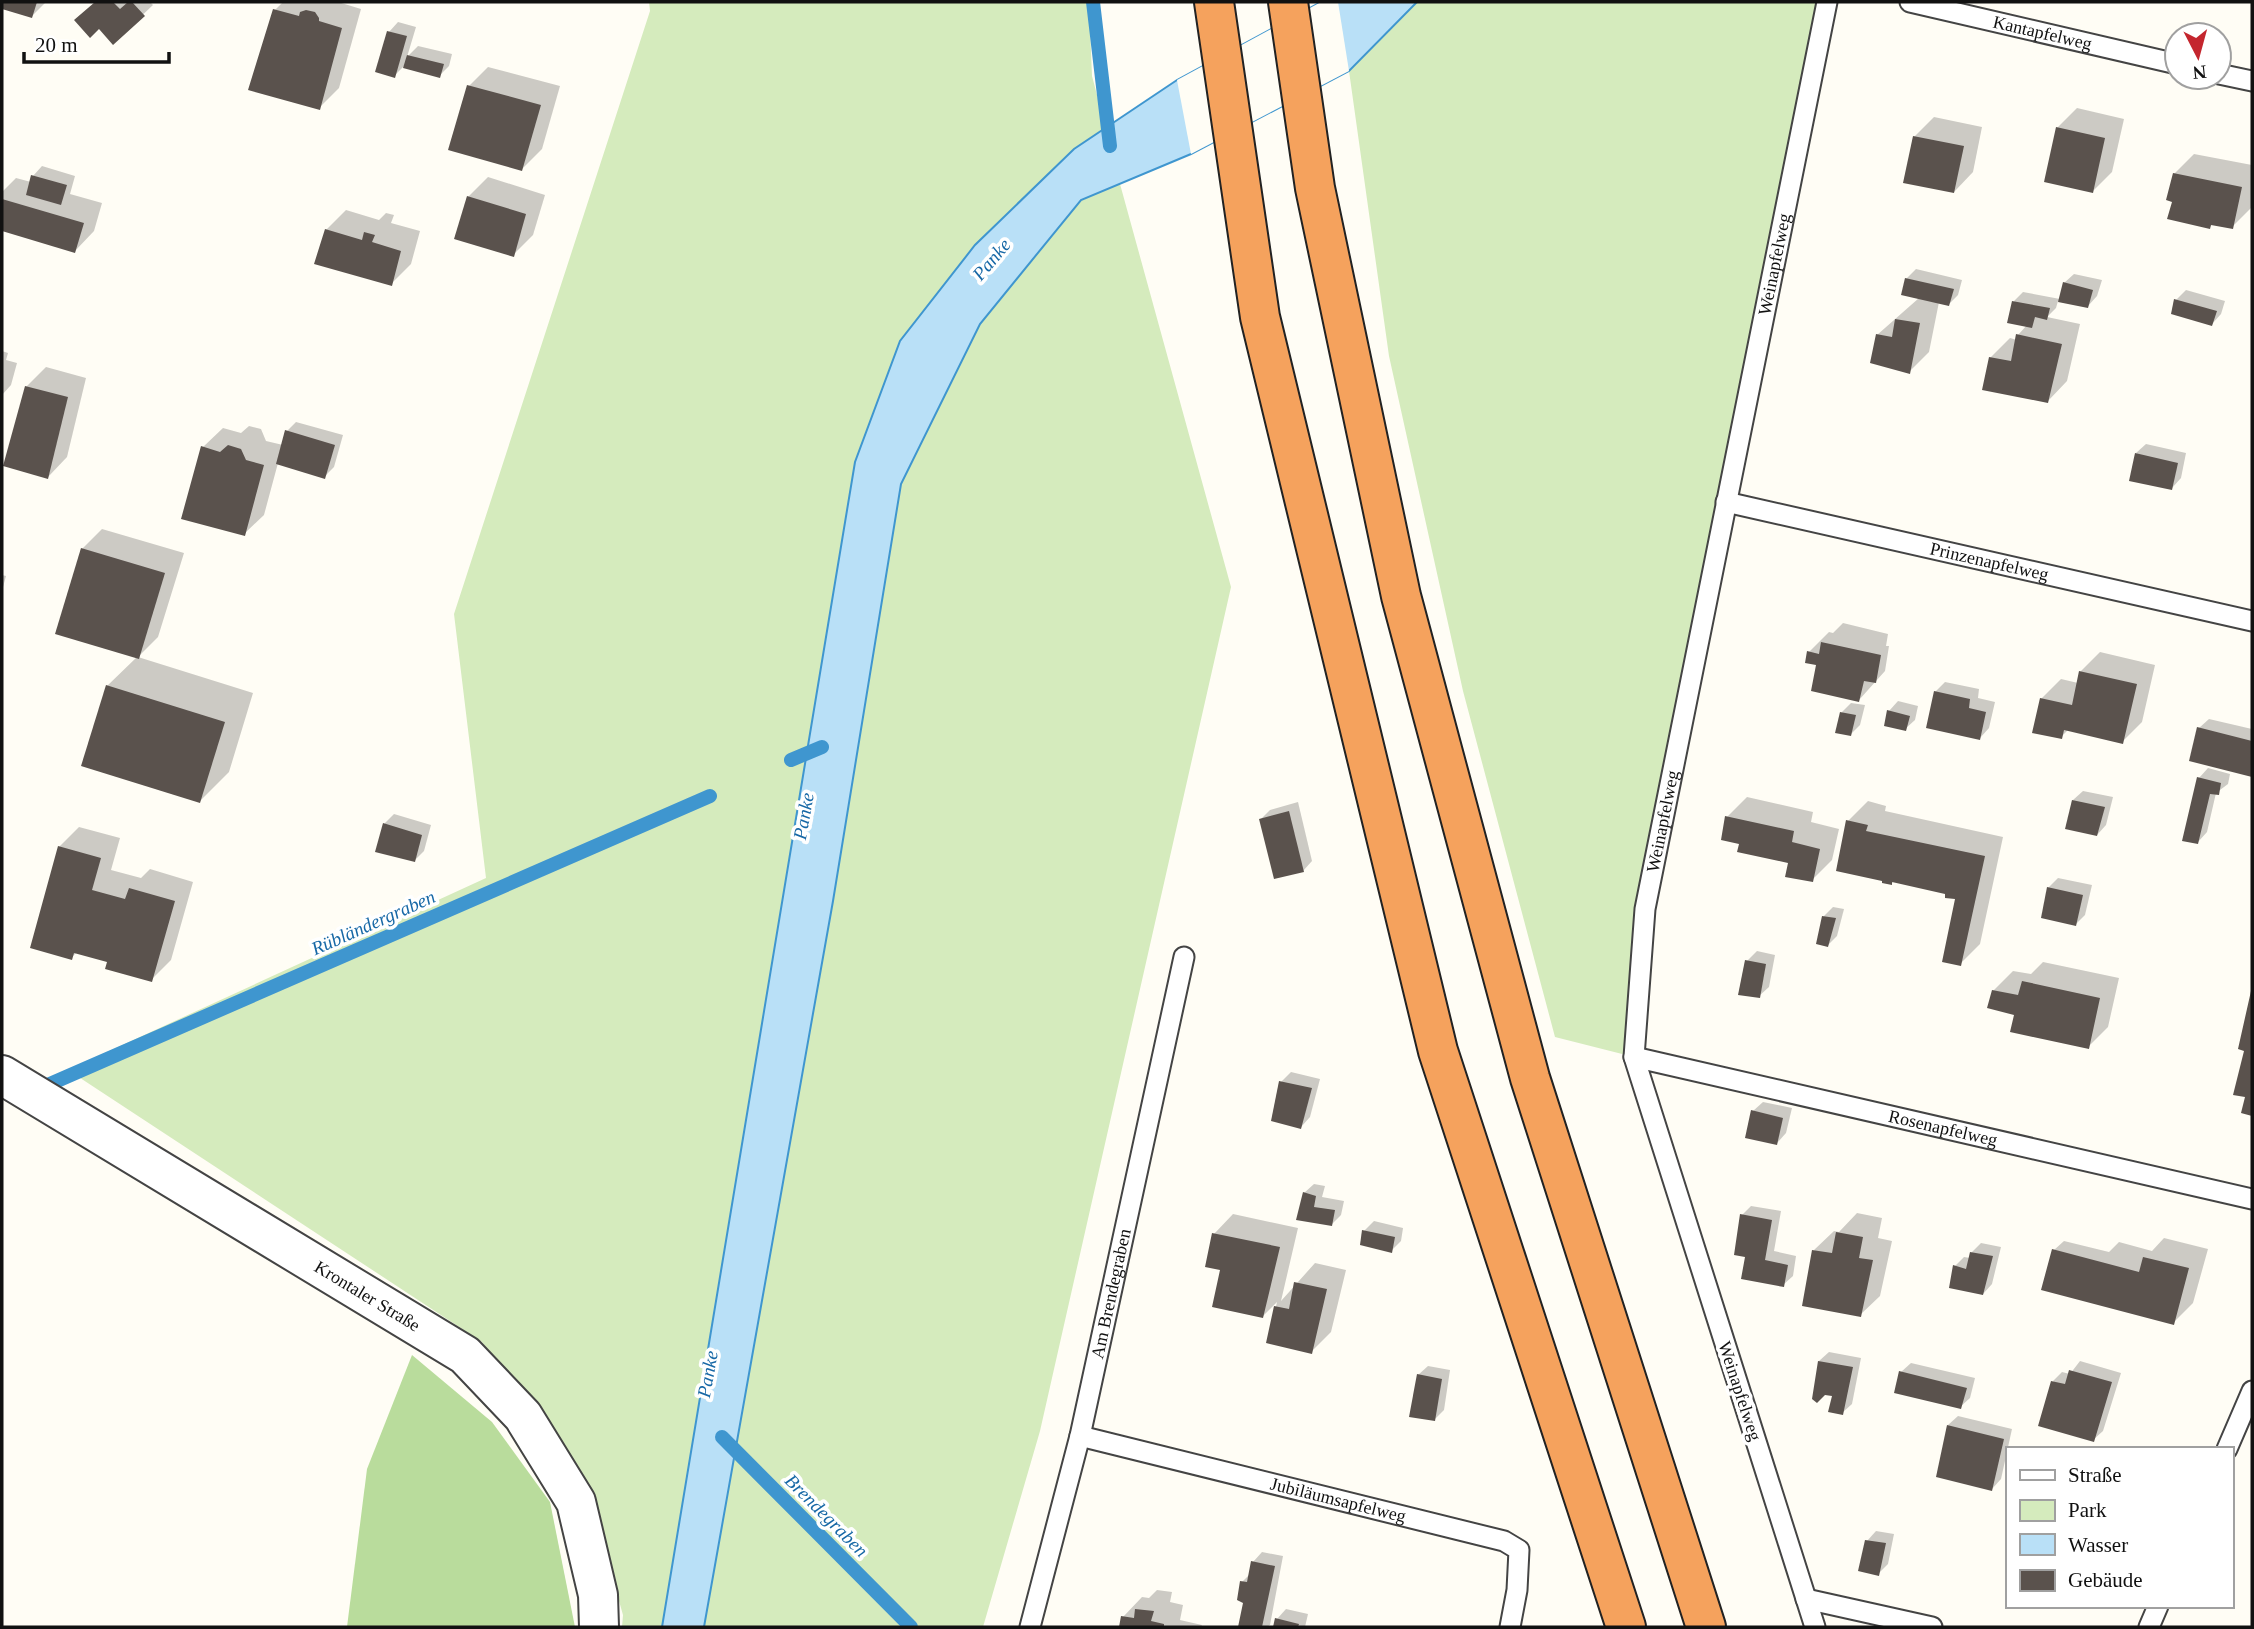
<svg xmlns="http://www.w3.org/2000/svg" width="2254" height="1629" viewBox="0 0 2254 1629" font-family="Georgia,serif">
<rect width="100%" height="100%" fill="#fffdf5"/>
<g fill="#d5ebbd">
<path d="M649 2H1089L1092 76 1106 129 1074 149 975 245 810 735 662 1627H622L623 1615 585 1480 482 1342 68 1070 486 878 454 614 650 11Z"/>
<path d="M1417 2H1827L1645 909 1634 1057 1555 1037 1463 691 1389 356 1349 71Z"/>
<path d="M1120 184 1231 587 1040 1431 983 1627H704L833 901 901 484 980 324 1081 200Z"/>
</g>
<path fill="#b9dc9c" d="M412 1355 492 1422 550 1502 575 1627H347L367 1469Z"/>
<path fill="#b9e0f7" stroke="#3f96cf" stroke-width="2" d="M1321 2H1417L1349 71 1191 154 1081 200 980 324 901 484 833 901 704 1627H662L855 462 900 341 975 245 1074 149 1177 80Z"/>
<path fill="#fffdf5" d="M1321 2H1338L1349 71 1191 154 1177 80Z"/>
<g fill="#0003">
<path d="M2 2H46L32 16 2 7Z"/>
<path d="M96 2H150L153 5 114 42 86 11Z"/>
<path d="M283 2H338L361 9 339 88 319 108 275 10Z"/>
<path d="M398 22 416 27 407 57 418 46 452 54 449 66 439 76 404 66 394 76 389 32Z"/>
<path d="M488 67 560 86 542 149 522 169 469 86Z"/>
<path d="M2077 108 2124 119 2112 172 2092 192 2057 128Z"/>
<path d="M1934 117 1982 127 1973 172 1954 192 1914 137Z"/>
<path d="M2194 154 2252 165V207L2232 227 2213 223 2210 227 2174 201V174Z"/>
<path d="M42 166 75 176 70 194 102 203 94 231 75 251 2 229V192L16 178 31 182 33 176Z"/>
<path d="M488 177 545 195 533 235 513 255 468 197Z"/>
<path d="M346 210 379 220 386 213 394 215 391 223 420 231 411 264 391 284 326 230Z"/>
<path d="M1916 269 1962 280 1958 295 1949 304 1939 302 1929 352 1909 372 1877 335 1919 298 1906 279Z"/>
<path d="M2074 274 2102 280 2097 296 2088 306 2058 301 2056 308 2047 317 2080 324 2067 381 2048 401 1990 358 2010 338 2017 340 2018 335 2027 325 2014 301 2023 292 2060 299 2064 283Z"/>
<path d="M2186 290 2225 301 2221 314 2212 324 2176 300Z"/>
<path d="M2 351 8 353 6 360 17 363 11 385 2 395Z"/>
<path d="M46 367 86 378 67 457 48 477 26 387Z"/>
<path d="M296 422 343 435 334 467 324 477 278 463 264 515 244 534 203 447 223 428 241 433 249 426 261 429 266 441 283 445 287 431Z"/>
<path d="M2146 444 2186 453 2181 478 2172 488 2136 453Z"/>
<path d="M102 529 184 553 158 637 138 657 253 693 229 772 200 801 107 686 137 657 82 549Z"/>
<path d="M2 575 6 576 2 591Z"/>
<path d="M1843 623 1888 634 1886 646H1889L1885 671 1859 700 1818 664 1809 652 1829 632 1833 633Z"/>
<path d="M2100 652 2155 665 2142 722 2122 742 2069 729 2061 737 2041 699 2061 679 2078 683 2080 672Z"/>
<path d="M1945 682 1979 689 1978 698 1995 702 1989 728 1980 738 1935 692Z"/>
<path d="M1898 701 1918 706 1915 720 1905 729 1889 711Z"/>
<path d="M1851 703 1865 705 1860 725 1851 734 1842 712Z"/>
<path d="M2209 719 2252 729V775L2191 760 2199 728Z"/>
<path d="M2208 768 2230 774 2228 784 2216 793 2207 832 2198 842 2199 778Z"/>
<path d="M2083 791 2113 797 2106 825 2097 835 2073 800Z"/>
<path d="M1747 797 1813 812 1811 822 1839 829 1832 860 1812 880 1727 817Z"/>
<path d="M1868 801 1886 806 1885 811 2003 837 1980 944 1960 964 1957 898 1947 893 1894 881 1892 883 1848 821Z"/>
<path d="M1298 802 1312 861 1303 871 1261 819 1270 810Z"/>
<path d="M394 814 431 825 424 851 415 860 378 850 385 823Z"/>
<path d="M79 827 120 838 111 870 141 878 150 869 193 882 171 960 151 980 109 961 77 952 71 958 59 847Z"/>
<path d="M2058 878 2092 885 2085 915 2076 924 2048 888Z"/>
<path d="M1833 907 1844 909 1837 936 1828 945 1824 916Z"/>
<path d="M1757 951 1775 955 1769 987 1759 996 1747 961Z"/>
<path d="M2043 962 2119 978 2108 1027 2088 1047 2016 1014 1993 991 2013 971 2031 974Z"/>
<path d="M2252 994V1114L2243 1112 2247 1096 2246 1051 2240 1048Z"/>
<path d="M1291 1072 1320 1079 1310 1117 1301 1127 1281 1082Z"/>
<path d="M1763 1102 1792 1108 1786 1133 1777 1143 1753 1111Z"/>
<path d="M1314 1184 1325 1186 1322 1197 1344 1201 1341 1215 1331 1225 1299 1218 1304 1193Z"/>
<path d="M1751 1206 1781 1211 1774 1251 1796 1256 1793 1276 1783 1285 1747 1255 1742 1215Z"/>
<path d="M1857 1213 1882 1218 1878 1238 1892 1241 1880 1296 1860 1315 1814 1250 1834 1231 1839 1232Z"/>
<path d="M1233 1214 1298 1228 1281 1301 1315 1263 1346 1270 1331 1332 1311 1352 1268 1342 1277 1302 1263 1316 1222 1268 1214 1234Z"/>
<path d="M1374 1221 1403 1228 1401 1241 1391 1251 1364 1231Z"/>
<path d="M2164 1238 2208 1249 2193 1303 2173 1323 2054 1250 2064 1241 2109 1252 2119 1242 2152 1251Z"/>
<path d="M1981 1243 2001 1247 1992 1284 1983 1294 1955 1266 1964 1257 1970 1258 1972 1252Z"/>
<path d="M1829 1352 1861 1358 1852 1404 1842 1413 1819 1361Z"/>
<path d="M2080 1361 2121 1373 2103 1431 2093 1440 2053 1381 2062 1372 2070 1374Z"/>
<path d="M1911 1363 1975 1378 1970 1398 1960 1407 1901 1372Z"/>
<path d="M1428 1366 1450 1370 1444 1410 1435 1419 1418 1375Z"/>
<path d="M1958 1416 2012 1429 2001 1479 1992 1489 1948 1425Z"/>
<path d="M1876 1531 1894 1534 1888 1564 1878 1574 1867 1541Z"/>
<path d="M1262 1552 1283 1556 1270 1625 1267 1627H1240L1245 1602 1242 1582 1250 1574 1253 1562Z"/>
<path d="M1157 1590 1172 1592 1170 1602 1183 1605 1180 1620 1202 1625 1201 1627H1121L1123 1617 1142 1597 1149 1598Z"/>
<path d="M1286 1609 1308 1614 1305 1627H1275L1277 1619Z"/>
</g>
<g fill="none" stroke-linecap="round" stroke-linejoin="round">
<g stroke="#3f96cf" stroke-width="14">
<path d="M1093 2 1110 146"/>
<path d="M791 760 822 747"/>
<path d="M50 1084 710 796"/>
<path d="M722 1437 911 1627"/>
</g>
</g>
<g fill="#5a524d">
<path d="M2 2H37L32 18 2 9Z"/>
<path d="M95 2H113L120 9 128 2H132L145 16 113 45 99 29 90 38 74 20Z"/>
<path d="M273 9 299 16 300 12 306 10 315 12 319 18V21L342 28 320 110 248 90Z"/>
<path d="M387 31 407 36 395 78 375 72Z"/>
<path d="M407 55 444 64 440 78 403 68Z"/>
<path d="M467 85 541 105 522 171 448 150Z"/>
<path d="M2056 127 2105 138 2093 193 2044 182Z"/>
<path d="M1913 136 1964 146 1954 193 1903 183Z"/>
<path d="M2173 173 2242 187 2233 229 2211 225 2210 229 2167 219 2172 202 2166 200Z"/>
<path d="M31 175 67 185 61 205 26 195Z"/>
<path d="M467 196 526 214 514 257 454 239Z"/>
<path d="M2 199 84 223 75 253 2 231Z"/>
<path d="M325 229 362 240 364 232 375 235 372 242 401 251 392 286 314 264Z"/>
<path d="M1905 278 1954 289 1949 306 1901 295Z"/>
<path d="M2063 282 2093 290 2088 308 2058 302Z"/>
<path d="M2174 299 2217 311 2212 326 2171 314Z"/>
<path d="M2012 301 2050 308 2047 320 2035 317 2032 328 2007 323Z"/>
<path d="M1895 319 1920 323 1910 374 1870 363 1876 334 1892 337Z"/>
<path d="M2016 334 2062 344 2048 403 1982 390 1989 357 2011 361Z"/>
<path d="M25 386 68 397 48 479 3 466Z"/>
<path d="M285 430 335 445 325 479 276 464Z"/>
<path d="M228 445 241 449 246 460 264 465 245 536 181 519 201 446 220 452Z"/>
<path d="M2135 453 2178 463 2172 490 2129 481Z"/>
<path d="M81 548 165 573 139 659 55 634Z"/>
<path d="M1821 642 1881 655 1876 683 1864 681 1859 702 1811 691 1816 665 1805 663 1807 651 1819 654Z"/>
<path d="M2079 671 2137 684 2123 744 2064 730 2062 739 2032 733 2040 698 2072 705Z"/>
<path d="M106 685 225 722 200 803 81 766Z"/>
<path d="M1934 691 1970 699 1969 708 1986 712 1980 740 1926 728Z"/>
<path d="M1887 710 1910 716 1906 731 1884 726Z"/>
<path d="M1840 712 1856 715 1851 736 1835 733Z"/>
<path d="M2197 727 2252 741V777L2189 761Z"/>
<path d="M2197 777 2221 783 2219 795 2210 794 2198 844 2182 841Z"/>
<path d="M2072 800 2105 807 2097 836 2065 829Z"/>
<path d="M1289 811 1304 872 1274 879 1259 819Z"/>
<path d="M1725 816 1794 831 1792 842 1820 849 1813 882 1785 877 1788 863 1737 852 1739 844 1721 840Z"/>
<path d="M1846 820 1868 825 1866 831 1985 856 1961 966 1942 962 1955 899 1945 898V894L1892 882V885L1882 883V881L1836 871Z"/>
<path d="M383 823 422 835 415 862 375 852Z"/>
<path d="M58 846 101 858 92 890 125 899 129 888 175 901 152 982 105 969 107 962 74 953 72 960 30 948Z"/>
<path d="M2047 887 2083 895 2076 926 2041 918Z"/>
<path d="M1822 916 1836 918 1828 947 1816 944Z"/>
<path d="M1745 960 1766 964 1760 998 1738 995Z"/>
<path d="M2022 981 2100 998 2089 1049 2010 1032 2014 1015 1987 1008 1992 990 2018 995Z"/>
<path d="M2251 991H2252V1116L2241 1113 2245 1097 2233 1095 2244 1051 2238 1049Z"/>
<path d="M1279 1081 1312 1088 1301 1129 1271 1121Z"/>
<path d="M1751 1110 1783 1118 1777 1145 1745 1138Z"/>
<path d="M1303 1192 1316 1196 1314 1207 1335 1210 1332 1226 1296 1220Z"/>
<path d="M1740 1214 1772 1220 1765 1260 1788 1265 1784 1287 1741 1279 1745 1257 1734 1255Z"/>
<path d="M1362 1230 1395 1237 1392 1253 1360 1245Z"/>
<path d="M1836 1232 1863 1237 1859 1258 1873 1260 1861 1317 1802 1306 1812 1250 1832 1253Z"/>
<path d="M1212 1233 1280 1247 1263 1318 1212 1307 1220 1270 1205 1267Z"/>
<path d="M2052 1249 2139 1272 2143 1257 2189 1268 2174 1325 2041 1290Z"/>
<path d="M1970 1252 1993 1256 1983 1295 1949 1288 1953 1265 1966 1269Z"/>
<path d="M1294 1282 1327 1289 1312 1354 1266 1343 1274 1306 1289 1309Z"/>
<path d="M1818 1361 1853 1367 1843 1415 1828 1412 1832 1396 1825 1395 1817 1403 1812 1399Z"/>
<path d="M2069 1370 2112 1382 2094 1442 2038 1426 2051 1381 2065 1384Z"/>
<path d="M1899 1371 1967 1388 1961 1409 1894 1393Z"/>
<path d="M1417 1374 1442 1379 1435 1421 1409 1417Z"/>
<path d="M1947 1425 2004 1439 1992 1491 1936 1477Z"/>
<path d="M1865 1540 1886 1543 1879 1576 1858 1571Z"/>
<path d="M1251 1561 1275 1566 1262 1627H1238L1243 1603 1237 1600 1240 1581 1247 1582Z"/>
<path d="M1135 1609 1154 1611 1151 1621 1164 1624V1627H1119L1121 1616 1134 1618Z"/>
<path d="M1275 1618 1299 1624 1298 1627H1273Z"/>
</g>
<g fill="none" stroke-linecap="round" stroke-linejoin="round">
<defs>
<g id="lane">
<path id="s1" d="M1910 2 2177 64"/>
<path d="M2219 74 2252 81"/>
<path id="s2" d="M1726 502 2252 621"/>
<path id="s3" d="M1634 1057 2252 1199"/>
<path id="s4" d="M1080 1436 1504 1541 1519 1550 1517 1590 1510 1627"/>
<path d="M2227 1449 2252 1391"/>
<path d="M1806 1599 1932 1627"/>
<path id="s5" d="M1030 1627 1080 1436 1184 957"/>
<path id="s6" d="M1815 1627 1634 1057 1645 909 1827 2"/>
<path d="M2149 1627 2158 1606"/>
</g>
<g id="street">
<path id="s7" d="M2 1075 465 1355 523 1416 576 1502 598 1595 599 1627"/>
</g>
<g id="highway">
<path d="M1214 2 1260 317 1438 1051 1626 1627"/>
<path d="M1288 2 1315 188 1401 596 1530 1078 1706 1627"/>
</g>
</defs>
<use href="#lane" stroke="#444" stroke-width="23"/>
<use href="#street" stroke="#444" stroke-width="42"/>
<use href="#highway" stroke="#222" stroke-width="42"/>
<use href="#lane" stroke="#fff" stroke-width="19"/>
<use href="#street" stroke="#fff" stroke-width="38"/>
<use href="#highway" stroke="#f5a25d" stroke-width="38"/>
</g>
<g text-anchor="middle" stroke-width="7" stroke-linejoin="round" paint-order="stroke">
<g font-size="18" fill="#111" stroke="#fff">
<text dy="6" stroke="none"><textPath href="#s1" startOffset="136">Kantapfelweg</textPath></text>
<text dy="6" stroke="none"><textPath href="#s6" startOffset="1404">Weinapfelweg</textPath></text>
<text dy="6" stroke="none"><textPath href="#s2" startOffset="270">Prinzenapfelweg</textPath></text>
<text dy="6" stroke="none"><textPath href="#s6" startOffset="836">Weinapfelweg</textPath></text>
<text dy="6" stroke="none"><textPath href="#s3" startOffset="317">Rosenapfelweg</textPath></text>
<text dy="6" stroke="none"><textPath href="#s5" startOffset="343">Am Brendegraben</textPath></text>
<text dy="6" stroke="none"><textPath href="#s7" startOffset="427">Krontaler Straße</textPath></text>
<text transform="translate(1740 1391) rotate(72)" y="6">Weinapfelweg</text>
<text dy="6" stroke="none"><textPath href="#s4" startOffset="266">Jubiläumsapfelweg</textPath></text>
</g>
<g font-size="19" font-style="italic" fill="#1768a6" stroke="#fff">
<text transform="translate(991 259) rotate(-50)" y="7">Panke</text>
<text transform="translate(803 816) rotate(-80)" y="7">Panke</text>
<text transform="translate(373 922) rotate(-24)" y="7">Rübländergraben</text>
<text transform="translate(707 1374) rotate(-80)" y="7">Panke</text>
<text transform="translate(827 1515) rotate(45)" y="7">Brendegraben</text>
</g>
</g>
<rect width="2254" height="1629" fill="none" stroke="#111111" stroke-width="7"/>
<rect x="2006" y="1447" width="228" height="161" fill="#ffffff" stroke="#a0a0a0" stroke-width="2"/>
<rect x="2020" y="1470" width="35" height="10" fill="#ffffff" stroke="#a0a0a0" stroke-width="2"/>
<text x="2068" y="1482" font-size="21" fill="#111111">Straße</text>
<rect x="2020" y="1500" width="35" height="21" fill="#d5ebbd" stroke="#a0a0a0" stroke-width="2"/>
<text x="2068" y="1517" font-size="21" fill="#111111">Park</text>
<rect x="2020" y="1534" width="35" height="21" fill="#b9e0f7" stroke="#a0a0a0" stroke-width="2"/>
<text x="2068" y="1552" font-size="21" fill="#111111">Wasser</text>
<rect x="2020" y="1570" width="35" height="21" fill="#5a524d" stroke="#a0a0a0" stroke-width="2"/>
<text x="2068" y="1587" font-size="21" fill="#111111">Gebäude</text>
<g transform="translate(2198 56) rotate(174)"><circle r="33" fill="#ffffff" stroke="#a0a0a0" stroke-width="2"/>
<path d="M0-5L12 26L0 18L-12 26Z" fill="#c4262e"/>
<text y="-10" font-size="19" font-weight="bold" text-anchor="middle" fill="#111111">N</text>
</g>
<path d="M24 52v10h145v-10" fill="none" stroke="#111111" stroke-width="3.5"/>
<text x="35" y="52" font-size="21" fill="#111111" stroke="#ffffff" stroke-width="5" paint-order="stroke">20 m</text>
</svg>
